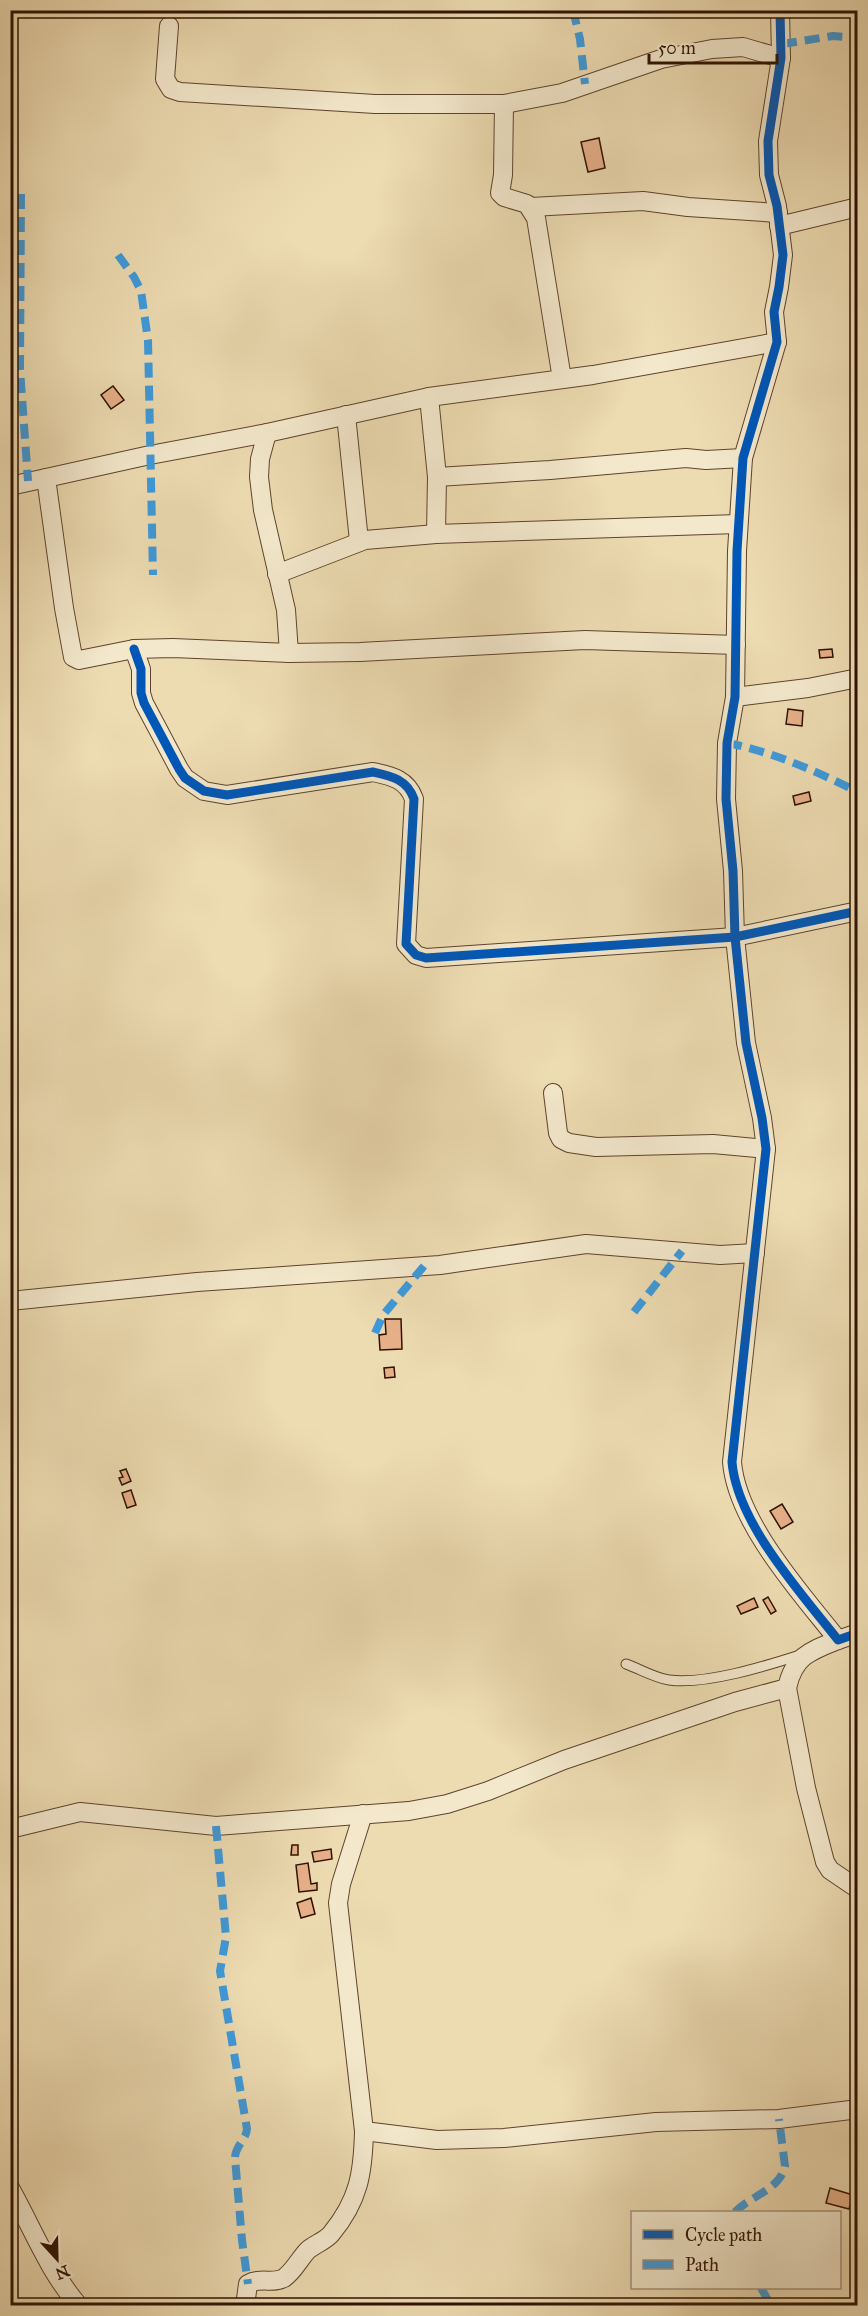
<svg xmlns="http://www.w3.org/2000/svg" width="868" height="2316" viewBox="0 0 868 2316" font-family="'IM FELL Great Primer',serif">
<rect width="100%" height="100%" fill="#eddbb1"/>
<filter id="stains"><feTurbulence type="fractalNoise" baseFrequency=".00333" numOctaves="4"/><feColorMatrix values="0 0 0 0 .2 0 0 0 0 .09 0 0 0 0 .02 0 0 0 .5 -.17"/></filter>
<radialGradient id="worn" r=".72"><stop offset=".6" stop-color="#630" stop-opacity="0"/><stop offset="1" stop-color="#630" stop-opacity=".3"/></radialGradient>
<g fill="#e7b089" stroke="#2e1200" stroke-width="1.5">
<path d="M599 138 605 168 588 172 581 142Z"/>
<path d="M113 386 124 400 111 409 101 395Z"/>
<path d="M832 649 833 657 820 658 819 650Z"/>
<path d="M788 709 803 711 802 726 786 724Z"/>
<path d="M809 792 811 801 795 805 793 796Z"/>
<path d="M385 1319H401L402 1349 380 1350 379 1335 386 1334Z"/>
<path d="M394 1367 395 1377 385 1378 384 1368Z"/>
<path d="M126 1469 131 1481 122 1485 119 1478 123 1477 120 1471Z"/>
<path d="M131 1490 136 1505 127 1508 122 1493Z"/>
<path d="M782 1504 793 1522 781 1529 770 1511Z"/>
<path d="M768 1597 776 1611 771 1614 763 1600Z"/>
<path d="M754 1598 758 1607 741 1614 737 1606Z"/>
<path d="M292 1845H298V1855H291Z"/>
<path d="M331 1849 332 1859 314 1862 312 1852Z"/>
<path d="M308 1863 311 1884 317 1883V1890L299 1892 296 1865Z"/>
<path d="M311 1898 315 1914 301 1918 297 1903Z"/>
<path d="M830 2188 853 2195 849 2209 826 2203Z"/>
</g>
<g fill="none" stroke-linecap="round" stroke-linejoin="round">
<defs>
<path id="service" d="M626 1664C640 1669 655 1678 669 1680 705 1685 766 1666 800 1655"/>
<g id="minor">
<path d="M780 10 781 58 768 141 769 175 777 206 783 255 779 287 774 312 777 342 743 458 737 551 735 697 727 743 726 799 733 871 735 937 746 1043 762 1118 766 1149 732 1462C737 1523 801 1593 838 1640L858 1633"/>
<path d="M169 26 165 79 171 89 180 92 375 104H504L562 93 661 59 712 49 743 47 781 58"/>
<path d="M504 104 503 175 500 193 504 197 527 204 536 218 562 379"/>
<path d="M531 207 643 201 688 207 778 213"/>
<path d="M779 226 858 207"/>
<path d="M429 397 437 477 436 534"/>
<path d="M346 415 359 541"/>
<path d="M267 433 260 459 259 477 263 510 286 610 289 653"/>
<path d="M437 477 550 470 686 458 706 460 743 458"/>
<path d="M46 478 64 608 73 657 79 660 134 649 173 648 289 653 360 652 585 640 736 645"/>
<path d="M10 486 150 455 267 433 429 397 593 375 777 342"/>
<path d="M277 574 365 540 436 534 738 524"/>
<path d="M134 649 141 669V693L144 703 179 769 185 778 204 791 227 795 373 772C391 776 407 779 414 799L406 944 416 955 426 958 735 937 858 911"/>
<path d="M735 697 808 688 858 678"/>
<path d="M553 1093 558 1133 561 1139 569 1143 596 1147 713 1144 766 1149"/>
<path d="M10 1301 197 1282 440 1265 586 1244 720 1255 755 1253"/>
<path d="M787 1688 806 1788 825 1862 830 1870 858 1889"/>
<path d="M10 1829 80 1812 216 1826 409 1811 447 1804 488 1791 564 1760 735 1702 787 1688C794 1656 810 1651 838 1640"/>
<path d="M364 2131 437 2140 504 2138 656 2122 779 2119 858 2109"/>
<path d="M10 2188C32 2227 49 2272 79 2306"/>
<path d="M245 2306 248 2284C259 2277 274 2284 284 2278 294 2271 300 2258 308 2250 315 2244 325 2241 331 2234 359 2200 363 2173 364 2131L338 1903 341 1884 363 1814"/>
</g>
</defs>
<use href="#service" stroke="#5e442c" stroke-width="11"/>
<use href="#minor" stroke="#5e442c" stroke-width="20"/>
<use href="#service" stroke="#f3e8cc" stroke-width="9"/>
<use href="#minor" stroke="#f3e8cc" stroke-width="18"/>
<g stroke="#3d9adc" stroke-width="8" stroke-dasharray="15 8" stroke-linecap="butt">
<path d="M573 10 580 39 585 84"/>
<path d="M782 44 833 36 858 38"/>
<path d="M21 194 20 369 28 481"/>
<path d="M118 255 134 277 141 291 148 340 153 575"/>
<path d="M727 743C773 752 816 771 858 792"/>
<path d="M634 1312 682 1251"/>
<path d="M375 1333 383 1315 424 1266"/>
<path d="M216 1826 226 1937 220 1971 247 2129C246 2140 235 2146 235 2158L242 2240 248 2284"/>
<path d="M735 2212C750 2196 780 2190 785 2166L779 2119"/>
<path d="M761 2288 768 2300 767 2306"/>
</g>
<defs>
<g id="cycleway">
<path d="M780 10 781 58 768 141 769 175 777 206 783 255 779 287 774 312 777 342 743 458 737 551 735 697 727 743 726 799 733 871 735 937 746 1043 762 1118 766 1149 732 1462C737 1523 801 1593 838 1640L858 1633"/>
<path d="M134 649 141 669V693L144 703 179 769 185 778 204 791 227 795 373 772C391 776 407 779 414 799L406 944 416 955 426 958 735 937 858 911"/>
</g>
</defs>
<use href="#cycleway" stroke="#f3e8cc" stroke-width="13"/>
<use href="#cycleway" stroke="#0057b8" stroke-width="9"/>
</g>
<rect width="868" height="2316" fill="none" stroke="#eddbb1" stroke-width="36"/>
<rect x="12" y="12" width="844" height="2292" fill="none" stroke="#2e1200" stroke-width="3"/>
<rect x="18" y="18" width="832" height="2280" fill="none" stroke="#2e1200" stroke-width="1.5"/>
<rect x="631" y="2211" width="210" height="78" fill="#f3e8cc" stroke="#a4927a" stroke-width="1.5"/>
<rect x="643" y="2230" width="30" height="9" fill="#0057b8" stroke="#a4927a" stroke-width="1.5"/>
<text x="685" y="2241" font-size="18" fill="#2e1200">Cycle path</text>
<rect x="643" y="2260" width="30" height="9" fill="#3d9adc" stroke="#a4927a" stroke-width="1.5"/>
<text x="685" y="2271" font-size="18" fill="#2e1200">Path</text>
<g transform="translate(57 2259) rotate(158)" stroke="#f3e8cc" stroke-width="4.5" paint-order="stroke">
<path d="M0-4.5L10 22L0 15L-10 22Z" fill="#2e1200"/>
<text y="-9" font-size="16" font-weight="bold" text-anchor="middle" fill="#2e1200">N</text>
</g>
<path d="M649 54v9h128v-9" fill="none" stroke="#2e1200" stroke-width="3"/>
<text x="658" y="54" font-size="18" fill="#2e1200" stroke="#f3e8cc" stroke-width="4.5" paint-order="stroke">50 m</text>
<rect width="100%" height="100%" filter="url(#stains)"/>
<rect width="100%" height="100%" fill="url(#worn)"/>
</svg>
